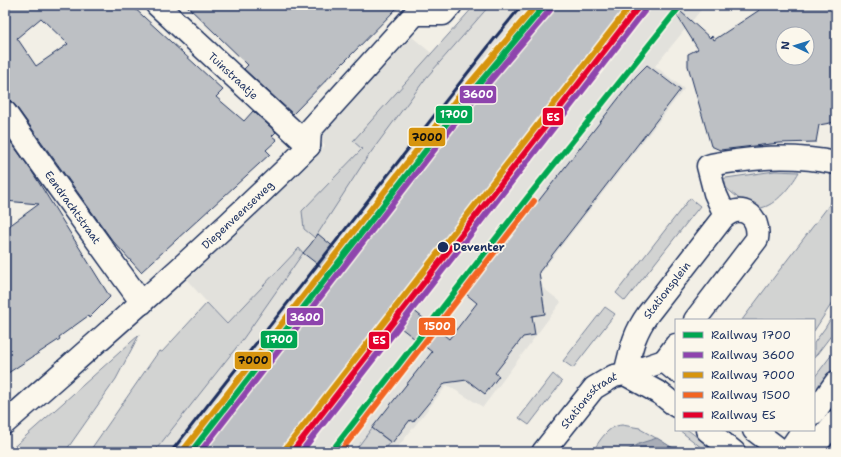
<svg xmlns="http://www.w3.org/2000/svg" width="841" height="457" viewBox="0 0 841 457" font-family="'Shantell Sans',sans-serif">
<rect width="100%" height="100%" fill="#f2efe6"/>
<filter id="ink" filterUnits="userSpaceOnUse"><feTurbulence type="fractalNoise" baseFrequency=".025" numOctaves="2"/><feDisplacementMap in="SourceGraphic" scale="8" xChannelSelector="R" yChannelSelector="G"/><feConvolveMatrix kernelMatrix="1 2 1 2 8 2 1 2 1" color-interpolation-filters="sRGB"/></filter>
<g filter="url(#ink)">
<path fill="#e2e1dc" d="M490 5H705L655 66 684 89 534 281 561 302 483 407 447 385 394 452H138L227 325 187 280 325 146 317 137 412 37 441 61Z"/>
<g fill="#d2d3d2" stroke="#768198">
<path d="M475 5H490L426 78 366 159 315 238 304 229 302 211 362 149 353 141Z"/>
<path d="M775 171 799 172C792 185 772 211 755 208 748 207 742 201 737 197 730 191 724 187 719 179Z"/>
<path d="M836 195V297L814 331V320H742L778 272 827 208Z"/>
<path d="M690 198 700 206 625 301 616 293Z"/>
<path d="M299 248 303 253 243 339 154 452H89L159 351 162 352 207 303 227 324Z"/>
<path d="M605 307 615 314 573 368 563 361Z"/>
<path d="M836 310V329L814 358V343L825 328Z"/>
<path d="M139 335 116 379 65 452H8Z"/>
<path d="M836 349V367L814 395V378Z"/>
<path d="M553 374 562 382 529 425 519 418Z"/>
<path d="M622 425 640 428V429L663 442 679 452H592C600 441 607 426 622 425Z"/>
<path d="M372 428 390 442 382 452H354Z"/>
<path d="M679 430H688L716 452H707Z"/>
</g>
<path fill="#a9adb7" stroke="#707b93" d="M657 438 679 452H624L641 443Z"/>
<g fill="#bdc0c4" stroke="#1b2f5e" fill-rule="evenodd">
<path d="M5 5H131L223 90 216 97 244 121 253 111 276 132 272 136 277 140 266 150 270 154 141 272 112 240 15 105 11 101 5 100ZM41 18 68 44 36 66 17 38Z"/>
<path d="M186 5H400L293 114 244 69 248 65Z"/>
<path d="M552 5H632L402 301 449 339 477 303 466 294 636 76 647 65 680 90 539 272 545 314 532 316 535 335 523 337 495 373 499 376 485 394 467 380 445 383 413 422 410 420 392 443 372 428 432 352 388 318 284 452H197L334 277 303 253 310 245 318 234 348 259 502 63Z"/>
<path d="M767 5H836V122L819 125 816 142 779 143 720 150 711 146 688 66V54L698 49 676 14 680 11 710 38 712 36 714 40ZM783 34H807V58H783Z"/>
<path d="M5 134 31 170 110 297 89 318 88 316 59 337 60 339 5 375V229L39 204 5 201Z"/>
</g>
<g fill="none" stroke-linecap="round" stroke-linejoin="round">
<defs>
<g id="minor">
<path id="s1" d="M157 5 309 146"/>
<path id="s2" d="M5 112 33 152 142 303"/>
<path d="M725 215 715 193 708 166C717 163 727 162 736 161 769 156 803 156 836 163"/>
<path d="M664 361 676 345"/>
<path id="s3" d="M625 374C631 350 633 335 648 314L722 219C740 201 761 215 757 239L695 320"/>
<path id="s4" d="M5 423C108 332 212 243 309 146L310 130 415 14H443L451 5"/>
</g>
<g id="tertiary">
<path d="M625 374 661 394 676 406"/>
<path d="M814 413 836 382"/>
<path d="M707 430 734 452"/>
<path d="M754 430 783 452"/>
<path id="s5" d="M543 452 594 388 614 376 625 374 664 361 676 371"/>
<path d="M788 452 803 430"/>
<path d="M810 452 836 421"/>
</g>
</defs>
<use href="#minor" stroke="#1b2f5e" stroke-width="25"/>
<use href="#tertiary" stroke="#1b2f5e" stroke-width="25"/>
<use href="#minor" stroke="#fbf7ec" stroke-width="22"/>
<use href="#tertiary" stroke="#fbf7ec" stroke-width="22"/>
<path stroke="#1b2f5e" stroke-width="3" d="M171 452 495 38 522 5"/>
<defs>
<g id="rail-1">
<path d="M191 452 461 105 545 5"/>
<path d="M331 452 528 197 681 5"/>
</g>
<g id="rail-2">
<path d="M200 452 466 109 550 10"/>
<path d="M301 452 646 9"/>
</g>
<g id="rail-3">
<path d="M185 448 455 101 536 5"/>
<path d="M286 448 631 5"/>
</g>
<path id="rail-4" d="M340 452 534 201"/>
<path id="rail-5" d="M292 452 640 5"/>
</defs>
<use href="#rail-1" stroke="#fbf7ec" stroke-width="9"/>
<use href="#rail-2" stroke="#fbf7ec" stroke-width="9"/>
<use href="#rail-3" stroke="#fbf7ec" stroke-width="9"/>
<use href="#rail-4" stroke="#fbf7ec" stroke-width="9"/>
<use href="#rail-5" stroke="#fbf7ec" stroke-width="9"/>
<use href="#rail-1" stroke="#00a651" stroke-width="6"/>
<use href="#rail-2" stroke="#8e44ad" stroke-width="6"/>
<use href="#rail-3" stroke="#d6940e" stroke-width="6"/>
<use href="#rail-4" stroke="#f26522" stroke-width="6"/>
<use href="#rail-5" stroke="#e4002b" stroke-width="6"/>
</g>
</g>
<circle fill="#1b2f5e" stroke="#fbf7ec" stroke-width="1.5" cx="443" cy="247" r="6"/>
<g text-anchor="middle" stroke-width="3.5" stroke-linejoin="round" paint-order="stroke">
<g font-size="11" fill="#1b2f5e" stroke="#fbf7ec">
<text dy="4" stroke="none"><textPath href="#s1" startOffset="104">Tuinstraatje</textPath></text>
<text dy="4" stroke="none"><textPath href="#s2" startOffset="117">Eendrachtstraat</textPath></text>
<text dy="4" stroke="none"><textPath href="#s4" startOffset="312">Diepenveenseweg</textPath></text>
<text dy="4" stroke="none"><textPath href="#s3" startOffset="95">Stationsplein</textPath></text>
<text dy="4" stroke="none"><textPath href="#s5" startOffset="70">Stationsstraat</textPath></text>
</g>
<g font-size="11" font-weight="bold" fill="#1b2f5e" stroke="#fbf7ec" text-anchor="start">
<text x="453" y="251">Deventer</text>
</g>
</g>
<g stroke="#fbf7ec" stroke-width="1.5">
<rect x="459" y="85" width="38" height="19" rx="4" fill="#8e44ad"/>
<rect x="435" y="105" width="38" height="19" rx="4" fill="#00a651"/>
<rect x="542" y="107" width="22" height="19" rx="4" fill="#e4002b"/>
<rect x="408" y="127" width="38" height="20" rx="4" fill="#d6940e"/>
<rect x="286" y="307" width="38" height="19" rx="4" fill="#8e44ad"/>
<rect x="418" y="317" width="38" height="19" rx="4" fill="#f26522"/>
<rect x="260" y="330" width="38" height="19" rx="4" fill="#00a651"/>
<rect x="368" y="331" width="22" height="19" rx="4" fill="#e4002b"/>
<rect x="234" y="351" width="38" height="19" rx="4" fill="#d6940e"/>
</g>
<g font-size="11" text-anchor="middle" font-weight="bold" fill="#fff">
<text x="478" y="98">3600</text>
<text x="454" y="118">1700</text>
<text x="553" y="121">ES</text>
<text x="305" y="321">3600</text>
<text x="437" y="330">1500</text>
<text x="279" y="343">1700</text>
<text x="379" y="344">ES</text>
</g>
<g font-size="11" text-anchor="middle" font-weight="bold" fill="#111">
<text x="427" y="141">7000</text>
<text x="253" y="364">7000</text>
</g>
<rect width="841" height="457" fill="none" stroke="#fbf7ec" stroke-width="20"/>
<rect x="10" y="10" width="821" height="437" fill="none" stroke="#1b2f5e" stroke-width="1.5" filter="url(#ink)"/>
<rect x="675" y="319" width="140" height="112" fill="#fbf7ec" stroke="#a1a7b3"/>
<rect x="683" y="332" width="20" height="6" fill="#00a651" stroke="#a1a7b3"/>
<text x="711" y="339" font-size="12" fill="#1b2f5e">Railway 1700</text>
<rect x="683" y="352" width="20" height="6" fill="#8e44ad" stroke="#a1a7b3"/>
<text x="711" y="359" font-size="12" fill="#1b2f5e">Railway 3600</text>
<rect x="683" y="372" width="20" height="6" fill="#d6940e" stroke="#a1a7b3"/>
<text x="711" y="379" font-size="12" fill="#1b2f5e">Railway 7000</text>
<rect x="683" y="392" width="20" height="6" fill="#f26522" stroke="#a1a7b3"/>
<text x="711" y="399" font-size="12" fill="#1b2f5e">Railway 1500</text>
<rect x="683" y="412" width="20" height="6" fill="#e4002b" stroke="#a1a7b3"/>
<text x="711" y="419" font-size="12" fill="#1b2f5e">Railway ES</text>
<g transform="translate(795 46) rotate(274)"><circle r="19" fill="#fbf7ec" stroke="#a1a7b3"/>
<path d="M0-3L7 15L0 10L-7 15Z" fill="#1f6fb2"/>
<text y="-6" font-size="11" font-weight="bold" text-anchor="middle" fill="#1b2f5e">N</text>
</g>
</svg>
